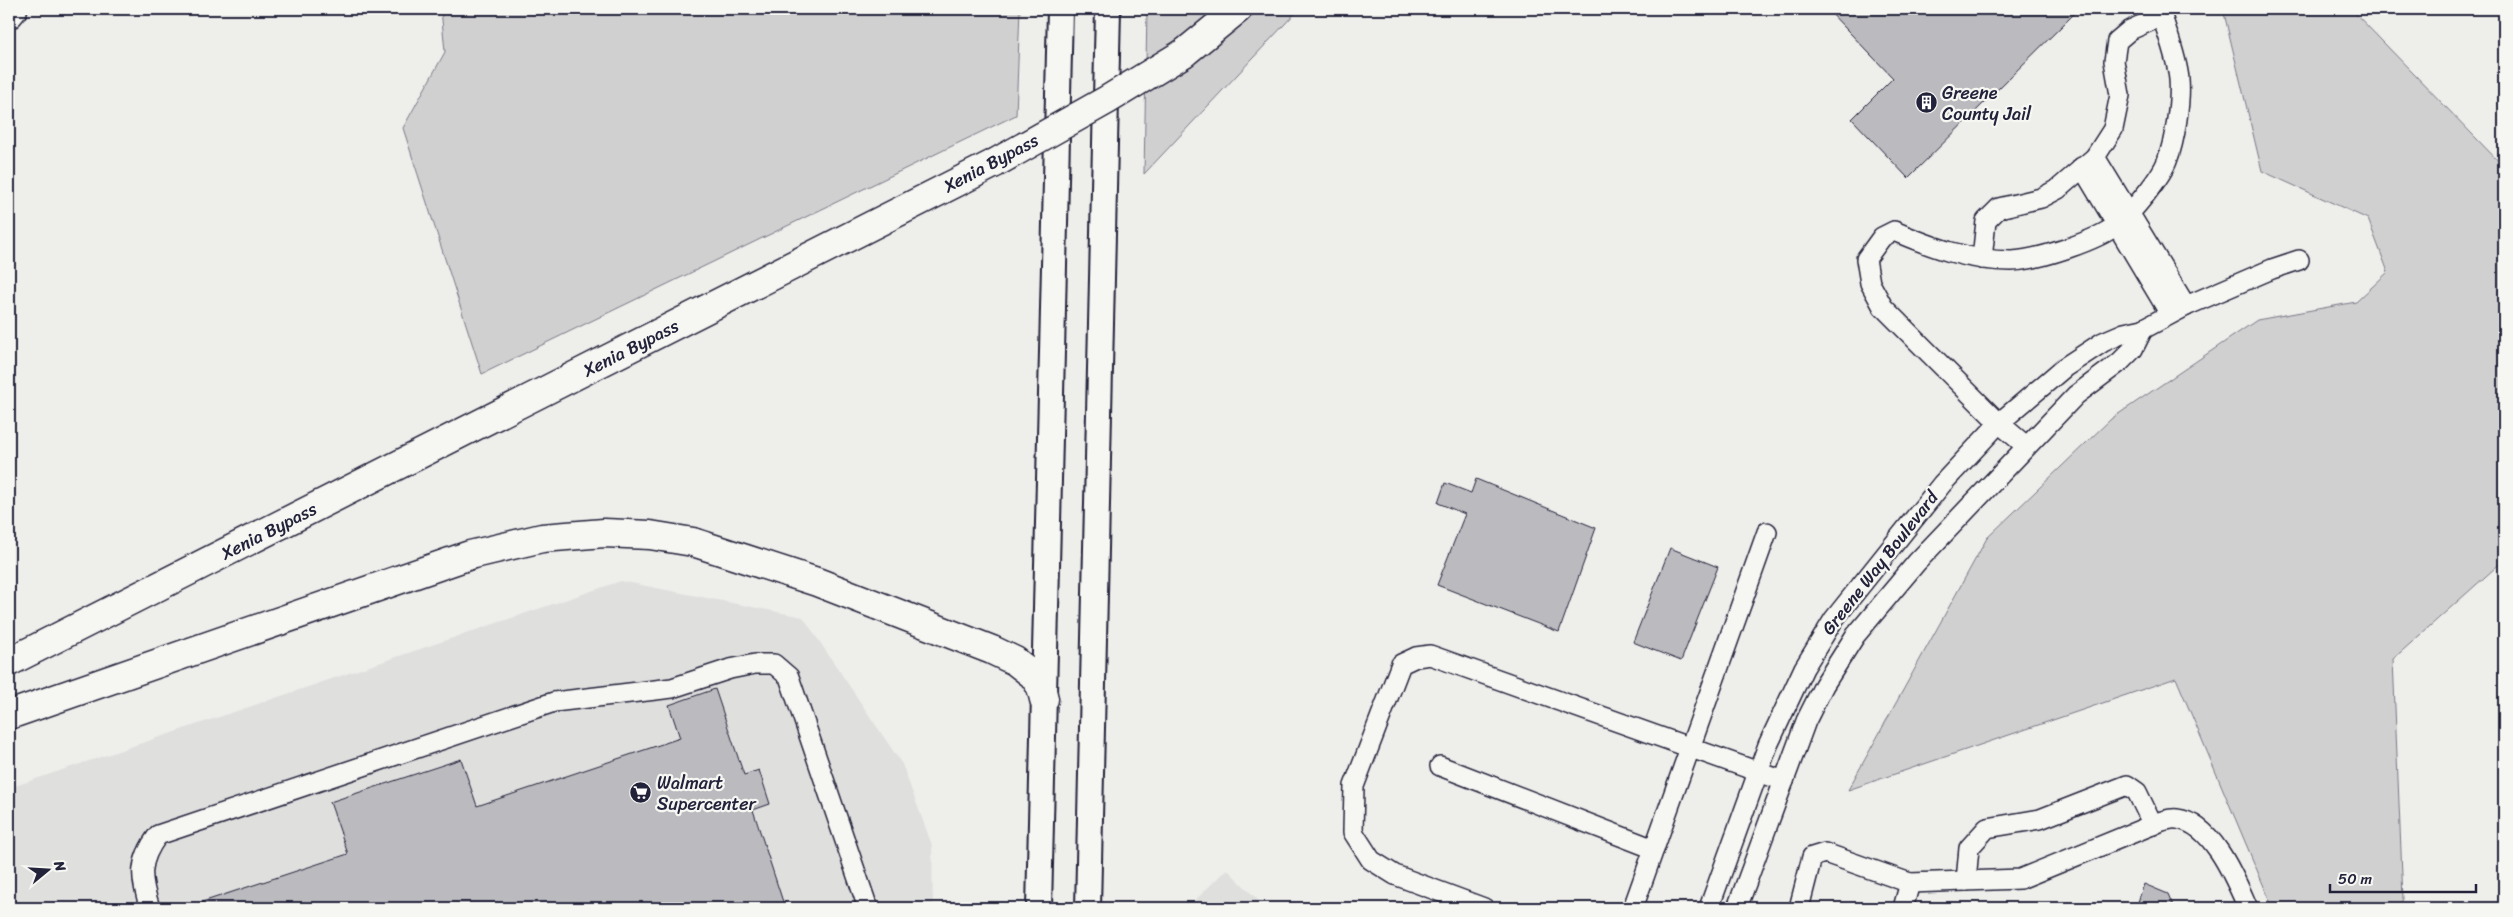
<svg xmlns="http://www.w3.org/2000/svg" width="2513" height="917" viewBox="0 0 2513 917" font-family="Sriracha,sans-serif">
<rect width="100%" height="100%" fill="#eeeeeb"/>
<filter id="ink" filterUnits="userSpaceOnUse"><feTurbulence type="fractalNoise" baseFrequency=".02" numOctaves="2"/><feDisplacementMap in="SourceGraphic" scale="10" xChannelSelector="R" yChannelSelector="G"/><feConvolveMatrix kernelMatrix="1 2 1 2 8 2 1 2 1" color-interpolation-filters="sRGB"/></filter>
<g filter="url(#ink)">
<g fill="#dfdfde">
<path d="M621 581 803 617 902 764 932 845 933 908H9V788Z"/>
<path d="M1227 869 1266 908H1187Z"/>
</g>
<g fill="#d0d0d1" stroke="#797986">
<path d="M441 9H1020L1016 115 482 374 403 128 445 52Z"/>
<path d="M1147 9H1299L1144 174Z"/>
<path d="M2223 9H2351L2504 167V560L2393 659 2403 899 2398 908H2273L2176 678 1848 790 1987 538 2111 419 2257 320 2356 302 2388 272 2368 219 2262 171Z"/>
</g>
<g fill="#bbbbbf" stroke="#22223b">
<path d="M1827 9H2079L1908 178 1852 119 1893 78Z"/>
<path d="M1476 479 1596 528 1559 632 1437 585 1465 514 1438 503 1445 483 1471 493Z"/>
<path d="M1670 548 1718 567 1681 661 1633 642Z"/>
<path d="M715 689 744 775 759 770 770 804 753 810 785 908H194L193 905 348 854 330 802 461 759 477 806 680 738 669 705Z"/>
<path d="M2144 884 2168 894 2174 908H2136Z"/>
</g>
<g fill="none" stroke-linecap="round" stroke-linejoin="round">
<defs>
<g id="minor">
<path d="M2095 157 2186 306"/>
<path d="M2082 167 2170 314"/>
<path d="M1982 259 1986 221 1999 208 2041 198 2058 189 2095 157 2113 129 2120 95 2114 61 2117 41 2130 30 2162 16"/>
<path d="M2026 446 1999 423 1883 307 1870 283 1866 259 1882 237 1894 231C1932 247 1969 261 2011 261 2038 260 2097 241 2118 224 2132 213 2161 177 2167 161 2175 140 2181 102 2179 79 2177 58 2168 36 2162 16L2157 9"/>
<path d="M1440 766 1654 849"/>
<path d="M1966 881 1969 848 1987 828 2040 819 2127 785 2137 792 2153 825"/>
<path d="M150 908C140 878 138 862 158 835L554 702 672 688 730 669 755 664H774L789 677 868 908"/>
<path d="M1484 908 1395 875 1371 860 1353 832 1354 786 1401 664 1416 657 1430 655 1784 781"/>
<path d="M1633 908 1767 532"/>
<path d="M1709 908 1768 745 1804 668 1834 619 1942 484 1999 423 2065 367 2103 342 2124 333 2143 329 2186 306 2272 269 2299 260"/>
<path d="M1737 908 1806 721 1824 685 1855 636 1917 562 2076 395 2120 362 2133 349 2143 329"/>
<path d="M1799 908 1812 857 1825 853 1910 883 2020 879 2162 821C2166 820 2173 818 2177 819 2213 823 2236 881 2248 908"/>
<path d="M1903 908 1910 883"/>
</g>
<g id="major">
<path d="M1039 908 1060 9"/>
<path d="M1088 908 1108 9"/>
</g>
<g id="highway">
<path d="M9 14 13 9"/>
<path d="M1184 53 1238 9"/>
<path d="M9 662 995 163"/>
<path d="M9 715 470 555 542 538 604 533 650 535 693 542 817 582 992 650 1015 661 1033 675 1041 687 1044 699"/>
</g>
</defs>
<use href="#minor" stroke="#22223b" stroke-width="22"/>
<use href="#major" stroke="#22223b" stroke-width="28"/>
<use href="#highway" stroke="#22223b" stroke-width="31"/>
<use href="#minor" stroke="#f6f6f2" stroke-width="19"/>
<use href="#major" stroke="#f6f6f2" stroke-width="24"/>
<use href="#highway" stroke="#f6f6f2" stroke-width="28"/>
<defs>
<path id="highway-bridge" d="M995 163 1107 100 1184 53"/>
</defs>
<use href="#highway-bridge" stroke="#22223b" stroke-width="31" stroke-linecap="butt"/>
<use href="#highway-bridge" stroke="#f6f6f2" stroke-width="28"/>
</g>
</g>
<defs>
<symbol id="building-disc" viewBox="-11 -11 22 22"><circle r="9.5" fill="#22223b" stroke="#f6f6f2"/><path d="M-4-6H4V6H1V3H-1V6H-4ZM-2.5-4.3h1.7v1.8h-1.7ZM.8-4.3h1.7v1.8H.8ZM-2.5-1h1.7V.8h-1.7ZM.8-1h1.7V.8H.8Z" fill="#fff"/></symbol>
<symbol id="supermarket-disc" viewBox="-11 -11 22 22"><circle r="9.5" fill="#22223b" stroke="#f6f6f2"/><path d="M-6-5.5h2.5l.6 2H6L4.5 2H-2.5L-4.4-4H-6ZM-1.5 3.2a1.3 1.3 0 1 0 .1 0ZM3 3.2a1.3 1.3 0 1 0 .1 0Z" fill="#fff"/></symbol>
</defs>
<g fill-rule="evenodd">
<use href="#building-disc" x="1914" y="90" width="25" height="25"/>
<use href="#supermarket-disc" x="628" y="780" width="25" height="25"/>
</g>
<g text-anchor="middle" stroke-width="4.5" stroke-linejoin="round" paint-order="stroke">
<g font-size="18" fill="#22223b" stroke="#f6f6f2" text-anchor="start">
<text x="1942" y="99">Greene<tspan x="1942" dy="21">County Jail</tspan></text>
<text x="657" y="789">Walmart<tspan x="657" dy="21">Supercenter</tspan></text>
</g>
<g font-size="18" fill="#22223b" stroke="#f6f6f2">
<text transform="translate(991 163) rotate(-28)" y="6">Xenia Bypass</text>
<text transform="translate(631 348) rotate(-27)" y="6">Xenia Bypass</text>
<text transform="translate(269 531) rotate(-27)" y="6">Xenia Bypass</text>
<text transform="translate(1880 563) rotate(-52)" y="6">Greene Way Boulevard</text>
</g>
</g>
<rect width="2513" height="917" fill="none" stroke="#f6f6f2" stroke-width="30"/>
<rect x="15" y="15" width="2483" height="887" fill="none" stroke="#22223b" stroke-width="2" filter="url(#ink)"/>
<g transform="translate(48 870) rotate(72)" stroke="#f6f6f2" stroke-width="4" paint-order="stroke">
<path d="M0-4L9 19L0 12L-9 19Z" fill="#22223b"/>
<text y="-8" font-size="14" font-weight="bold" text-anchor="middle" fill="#22223b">N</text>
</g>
<path d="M2330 884v8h146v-8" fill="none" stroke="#22223b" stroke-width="2.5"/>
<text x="2338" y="884" font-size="15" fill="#22223b" stroke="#f6f6f2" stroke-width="4" paint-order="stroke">50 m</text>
</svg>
